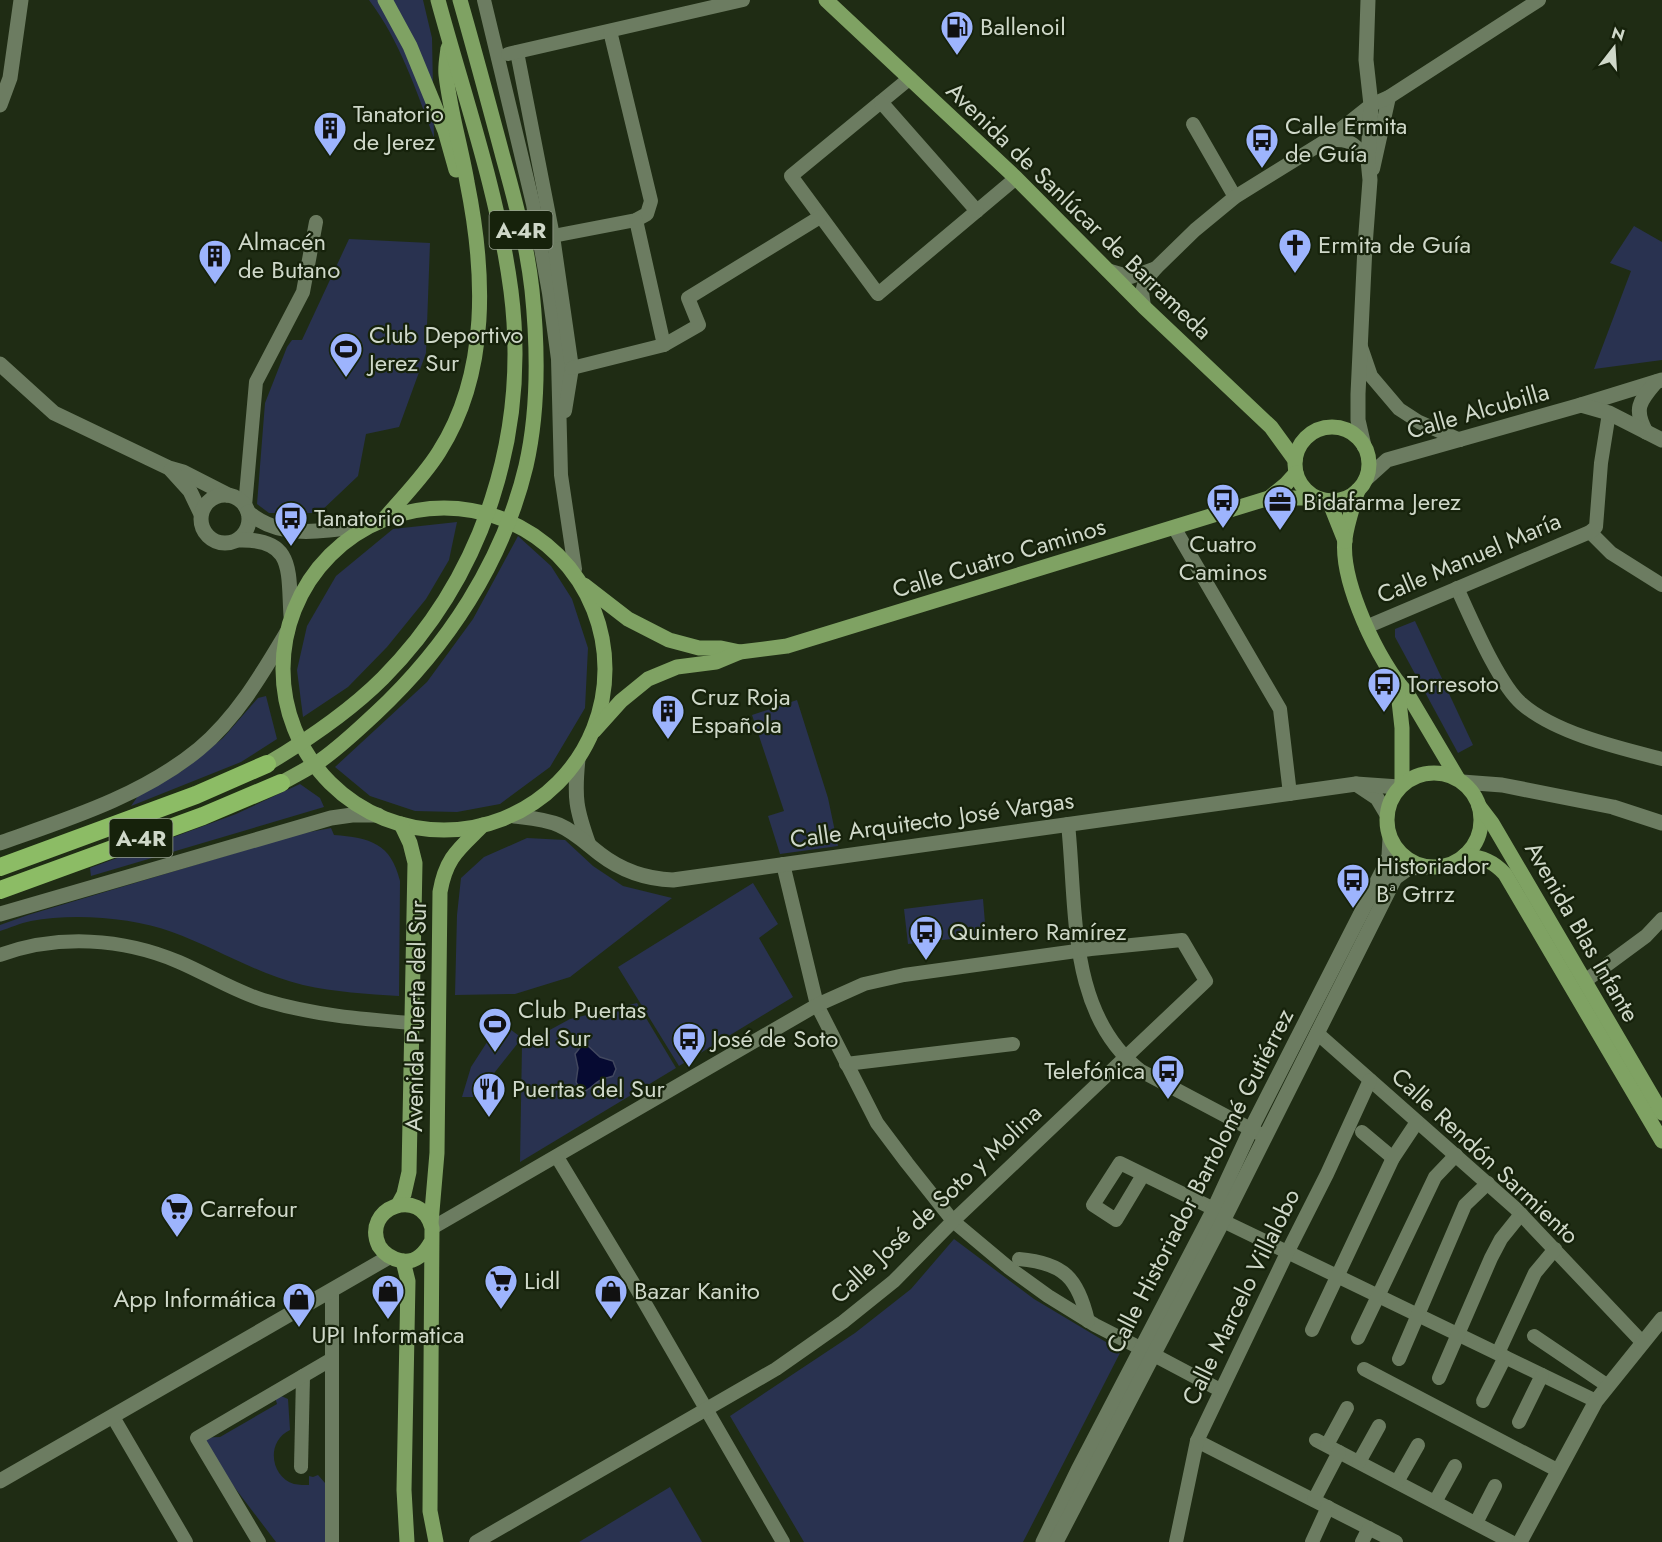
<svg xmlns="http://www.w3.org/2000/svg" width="1662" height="1542" viewBox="0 0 1662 1542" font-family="Jost,sans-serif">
<rect width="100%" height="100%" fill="#1f2c14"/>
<g fill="#293250">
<path d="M369 0H423L432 38 434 138C416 90 400 41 369 0Z"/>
<path d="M1634 226 1662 242V360L1594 369 1631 271 1610 263Z"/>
<path d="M349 239 430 243 426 353 399 427 366 434 358 476 319 513H269L257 504 265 403 287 347 292 340H302Z"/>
<path d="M457 522 449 560 426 599 387 647 348 687 303 717 297 670 307 626 336 576 393 529Z"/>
<path d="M518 536 551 566 572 599 588 648 585 708 550 767 500 804 457 812 415 811 370 796 335 767 427 682 473 619Z"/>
<path d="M1415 621 1473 745 1458 753 1395 637V629Z"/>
<path d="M266 696 277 739 241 762 131 806 138 796 182 771 223 738 258 698Z"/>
<path d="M797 700 828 798 838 846 780 854 768 816 784 811 752 715Z"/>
<path d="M300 784 320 798 324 807 91 876 90 868 236 814Z"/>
<path d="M331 828 334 835C370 838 391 843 400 881L399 996C367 994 335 992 303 985 257 974 216 948 172 932 132 917 72 913 31 921 20 923 10 928 0 931V925L28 915 299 834Z"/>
<path d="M527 838 565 840 593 866 623 886 672 898 570 977 515 994 455 995 457 915 461 878 484 857Z"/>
<path d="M753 883 778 924 759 938 793 997 679 1066 618 967Z"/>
<path d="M983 899 986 935 908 944 904 909Z"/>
<path d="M637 1003 676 1068 520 1162 522 1045 570 1019Z"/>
<path d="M500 1022 522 1038 491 1077 487 1097H462L471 1067Z"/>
<path d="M954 1239 1034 1299 1121 1351 1023 1542H804L730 1416 855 1333 911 1289Z"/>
<path d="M274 1393 288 1399 290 1430C265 1442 271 1477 294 1484 299 1485 305 1485 309 1485V1476L313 1477 318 1475 332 1491V1542H276L197 1438 220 1437 277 1404Z"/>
<path d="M670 1487 702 1542H579Z"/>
</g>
<path fill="#060a32" stroke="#42485f" stroke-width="1.5" d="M582 1045H587L600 1057 613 1061 616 1069 613 1076C609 1078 603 1078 599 1081 589 1087 585 1099 576 1082L578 1068 575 1054Z"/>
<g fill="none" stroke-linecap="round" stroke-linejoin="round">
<g stroke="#6c7c61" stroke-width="14">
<path d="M484 0 533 204 549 293 558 359 561 475 575 569"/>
<path d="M517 52 553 236 572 368 565 411"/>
<path d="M508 54 743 0"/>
<path d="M910 78 791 176 878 294 1016 178"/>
<path d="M881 102 977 211"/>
<path d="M1193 124 1235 197"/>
<path d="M1327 140C1349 139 1354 142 1368 160"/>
<path d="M1373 169 1389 97"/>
<path d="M553 236 636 220 647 214 651 201 610 31"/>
<path d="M1107 270 1131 277 1156 268"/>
<path d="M1144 307 1142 292 1145 281 1156 268 1195 230 1235 197 1327 140 1371 105 1389 97 1539 0"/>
<path d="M664 345 699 325 688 298 820 217"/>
<path d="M1361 347 1371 376 1399 409 1419 422 1460 440"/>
<path d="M572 368 664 345 636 220"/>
<path d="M245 506 256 382 303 292 316 222"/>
<path d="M1175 529 1280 709 1290 794"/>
<path d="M1590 532 1611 553 1662 585"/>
<path d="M1457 588C1471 618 1499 685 1522 704 1555 733 1619 748 1662 759"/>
<path d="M1366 627 1590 532 1596 527 1601 463 1609 413"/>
<path d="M1068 824C1077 908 1067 1014 1141 1071L1260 1134"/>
<path d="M783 864 817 1005 877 1123 907 1163 953 1221 1008 1267 1048 1296 1095 1325 1142 1349"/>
<path d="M0 955C58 934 123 938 179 962 207 974 234 991 263 1000 313 1015 360 1019 412 1023"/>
<path d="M1585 981 1646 936 1662 919"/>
<path d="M1317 1033 1515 1208 1642 1342"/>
<path d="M846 1064 1013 1044"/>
<path d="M1362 1132 1393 1158"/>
<path d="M557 1157 635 1286 783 1542"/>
<path d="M1143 1175 1116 1220 1093 1205 1120 1163 1214 1209"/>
<path d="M1223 1221 1596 1401"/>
<path d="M432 1228 817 1005 864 984 904 975 1091 949 1182 940 1206 981 953 1221 894 1281 843 1322 776 1369 476 1542"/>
<path d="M1019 1259C1064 1263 1078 1278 1088 1321"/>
<path d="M1312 1330 1393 1158 1417 1122"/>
<path d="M1534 1336 1608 1386"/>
<path d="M1358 1338 1435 1177 1456 1155"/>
<path d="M1498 1353 1535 1273 1555 1249"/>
<path d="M1154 1355 1220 1390"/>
<path d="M1399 1359 1465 1205 1488 1183"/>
<path d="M1364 1369 1557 1470"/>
<path d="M1439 1378 1491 1258 1501 1239 1521 1214"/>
<path d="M1483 1401 1505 1357"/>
<path d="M113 1417 186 1542"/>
<path d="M1519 1422 1542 1375"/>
<path d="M1316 1440 1511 1542"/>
<path d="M1197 1441 1396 1542"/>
<path d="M1327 1445 1347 1408"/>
<path d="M1359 1462 1379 1426"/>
<path d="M301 1467 303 1376"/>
<path d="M1397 1482 1418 1445"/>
<path d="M1314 1500 1339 1452"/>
<path d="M1435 1502 1455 1466"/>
<path d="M1476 1523 1495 1486"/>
<path d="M259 1542 197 1438 332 1359"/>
<path d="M332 1542V1291"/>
<path d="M1176 1542 1197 1441 1287 1253 1327 1174 1370 1080"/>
<path d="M1312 1542 1328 1507"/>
<path d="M1362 1542 1369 1528"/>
</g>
<g stroke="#6c7c61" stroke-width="15">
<path d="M0 105 10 78 21 0"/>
<path d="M0 364 54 413 169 468 183 472 228 495"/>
<path d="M1581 405 1662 380"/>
<path d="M1646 432C1633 408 1640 401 1656 382"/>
<path d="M171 470 190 491 201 514"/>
<circle cx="225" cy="519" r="24"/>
<path d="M248 512C282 542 332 530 372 524"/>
<path d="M238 540C295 538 288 571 291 616"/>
<path d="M578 759C574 798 576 809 589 845"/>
<path d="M1462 782 1502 785 1613 807 1662 823"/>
<path d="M1356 784 1377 798 1386 813"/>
<path d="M514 816C530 818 545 819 559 825 575 832 587 844 600 854 622 871 646 879 673 880L1356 784 1399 787"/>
<path d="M0 843C68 819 142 796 199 749 237 717 262 674 287 632"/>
<path d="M0 914 331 818 352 815H378"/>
<path d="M0 1481 389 1257"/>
<path d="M1043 1542 1078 1470 1214 1209 1251 1129 1385 866 1389 856 1390 838"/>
<path d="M1056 1542 1223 1221 1395 878 1409 868 1426 867"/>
<path d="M1520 1542 1596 1401 1662 1319"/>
</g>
<g stroke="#6c7c61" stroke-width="15">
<path d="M1364 446 1358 420V394L1365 246 1370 180 1368 160 1371 105 1366 60 1368 0"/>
<path d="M1366 479 1387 460 1581 405 1609 413 1662 440"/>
</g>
<g stroke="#7fa263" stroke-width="15">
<path d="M385 0 410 46 445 131 456 170"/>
<path d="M826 0 1016 178 1144 307 1271 427 1295 460"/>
<circle cx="1332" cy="464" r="37"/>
<path d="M1358 490C1353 506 1347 523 1345 539 1340 581 1379 664 1407 693L1458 779"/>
<path d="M1269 498 1286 484 1296 473"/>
<path d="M1329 501 1345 541"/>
<circle cx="444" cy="669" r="161"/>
<path d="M385 518C403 497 424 476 439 452 490 372 485 271 467 182 461 147 450 111 446 75 445 66 447 57 448 48"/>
<path d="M584 585 628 619 669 640 699 648H721L740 652"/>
<path d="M1397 683 1402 728V784"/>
<path d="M594 731 621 701 648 679 677 667 716 662 740 652 787 646 1269 498H1317"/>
<path d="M267 764C309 739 349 712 383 678 485 575 529 433 511 291 498 192 464 96 438 0"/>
<circle cx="1434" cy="820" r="47"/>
<path d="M281 783C294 776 307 769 320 761 340 747 358 730 375 714 447 647 503 562 526 466 539 409 538 348 532 290 527 245 515 200 503 157 489 105 475 52 460 0"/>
<path d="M1479 806 1492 823 1662 1113"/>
<path d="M1465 855C1483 858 1493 861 1505 874L1662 1141"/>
<path d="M398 1205 404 1194 409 1172 415 863 410 843 401 824"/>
<path d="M431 1223 437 1153 440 892C446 857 459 849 483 825"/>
<path d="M431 1242C425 1253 415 1263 402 1261 392 1259 384 1254 379 1246 361 1208 421 1185 432 1228L430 1511 436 1542"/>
<path d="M403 1261 408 1281 404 1490 407 1542"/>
</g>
<g stroke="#8cbc65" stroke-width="18">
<path d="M0 867 196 795 267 764"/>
<path d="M0 890 203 816 281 783"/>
</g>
</g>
<defs>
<symbol id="fuel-pin" viewBox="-11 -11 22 30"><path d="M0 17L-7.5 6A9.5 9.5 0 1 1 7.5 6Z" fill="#9db4fd" stroke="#16220b"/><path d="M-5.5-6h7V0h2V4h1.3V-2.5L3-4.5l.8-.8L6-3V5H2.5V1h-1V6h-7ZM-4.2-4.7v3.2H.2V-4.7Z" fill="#111"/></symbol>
<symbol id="building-pin" viewBox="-11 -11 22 30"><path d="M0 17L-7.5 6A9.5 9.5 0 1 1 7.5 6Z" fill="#9db4fd" stroke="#16220b"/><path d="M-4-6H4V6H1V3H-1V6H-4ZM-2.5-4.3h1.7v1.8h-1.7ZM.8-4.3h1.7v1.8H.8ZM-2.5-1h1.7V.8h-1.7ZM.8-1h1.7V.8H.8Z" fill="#111"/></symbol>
<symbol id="bus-pin" viewBox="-11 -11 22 30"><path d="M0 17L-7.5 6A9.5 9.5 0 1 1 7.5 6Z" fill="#9db4fd" stroke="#16220b"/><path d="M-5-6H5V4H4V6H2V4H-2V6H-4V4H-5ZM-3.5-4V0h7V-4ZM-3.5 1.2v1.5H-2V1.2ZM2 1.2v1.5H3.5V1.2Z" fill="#111"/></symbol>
<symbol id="church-pin" viewBox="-11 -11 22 30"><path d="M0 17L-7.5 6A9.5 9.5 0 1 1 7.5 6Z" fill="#9db4fd" stroke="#16220b"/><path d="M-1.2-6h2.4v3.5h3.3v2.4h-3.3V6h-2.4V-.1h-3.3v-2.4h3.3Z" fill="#111"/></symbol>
<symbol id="stadium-pin" viewBox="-11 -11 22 30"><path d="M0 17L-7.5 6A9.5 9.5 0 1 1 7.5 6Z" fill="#9db4fd" stroke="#16220b"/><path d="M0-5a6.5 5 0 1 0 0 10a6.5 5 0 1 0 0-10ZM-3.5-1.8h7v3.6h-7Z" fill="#111"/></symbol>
<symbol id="office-pin" viewBox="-11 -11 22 30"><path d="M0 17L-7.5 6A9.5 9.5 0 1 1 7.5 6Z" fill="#9db4fd" stroke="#16220b"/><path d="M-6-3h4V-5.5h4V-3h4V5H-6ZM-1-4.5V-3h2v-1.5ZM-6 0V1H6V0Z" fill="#111"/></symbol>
<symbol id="restaurant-pin" viewBox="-11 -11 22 30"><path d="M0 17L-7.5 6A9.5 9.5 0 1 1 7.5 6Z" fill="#9db4fd" stroke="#16220b"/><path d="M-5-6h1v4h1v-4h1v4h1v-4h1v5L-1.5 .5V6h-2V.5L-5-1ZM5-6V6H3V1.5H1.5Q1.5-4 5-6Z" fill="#111"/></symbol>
<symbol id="supermarket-pin" viewBox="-11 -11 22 30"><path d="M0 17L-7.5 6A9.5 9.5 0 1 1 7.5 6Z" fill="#9db4fd" stroke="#16220b"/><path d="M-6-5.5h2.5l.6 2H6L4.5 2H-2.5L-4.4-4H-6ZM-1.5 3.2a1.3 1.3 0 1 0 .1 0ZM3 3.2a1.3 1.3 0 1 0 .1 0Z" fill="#111"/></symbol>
<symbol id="shop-pin" viewBox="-11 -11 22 30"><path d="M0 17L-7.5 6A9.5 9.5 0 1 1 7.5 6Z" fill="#9db4fd" stroke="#16220b"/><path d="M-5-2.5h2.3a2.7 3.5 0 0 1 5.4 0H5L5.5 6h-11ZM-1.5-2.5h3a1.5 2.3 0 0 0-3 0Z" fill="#111"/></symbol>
</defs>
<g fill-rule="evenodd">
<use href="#fuel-pin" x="938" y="8" width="38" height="52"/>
<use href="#building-pin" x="311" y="109" width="38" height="52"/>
<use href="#bus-pin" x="1243" y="121" width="38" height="52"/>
<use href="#church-pin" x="1276" y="226" width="38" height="52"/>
<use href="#building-pin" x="196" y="237" width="38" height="52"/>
<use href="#stadium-pin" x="327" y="330" width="38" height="52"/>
<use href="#bus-pin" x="1204" y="481" width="38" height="52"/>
<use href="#office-pin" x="1261" y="483" width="38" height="52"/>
<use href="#bus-pin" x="272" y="499" width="38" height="52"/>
<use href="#bus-pin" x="1365" y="665" width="38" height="52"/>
<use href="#building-pin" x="649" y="692" width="38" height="52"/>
<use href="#bus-pin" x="1334" y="861" width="38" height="52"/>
<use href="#bus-pin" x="907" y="913" width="38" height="52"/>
<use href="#stadium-pin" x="476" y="1005" width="38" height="52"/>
<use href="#bus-pin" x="670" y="1020" width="38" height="52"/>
<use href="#bus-pin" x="1149" y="1052" width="38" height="52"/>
<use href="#restaurant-pin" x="470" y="1070" width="38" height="52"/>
<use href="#supermarket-pin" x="158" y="1190" width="38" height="52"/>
<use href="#supermarket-pin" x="482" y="1262" width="38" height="52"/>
<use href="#shop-pin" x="369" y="1272" width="38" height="52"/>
<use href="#shop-pin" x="592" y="1272" width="38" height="52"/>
<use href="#shop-pin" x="280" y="1280" width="38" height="52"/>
</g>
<g text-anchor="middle" stroke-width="4.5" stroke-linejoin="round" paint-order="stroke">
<g fill="#16220b" stroke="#98a190" stroke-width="1.5">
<rect x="489.5" y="211" width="63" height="38" rx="4.5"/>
<rect x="109.5" y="819" width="63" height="38" rx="4.5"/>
</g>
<g font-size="22" font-weight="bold" fill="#cfd8c9">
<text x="521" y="238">A-4R</text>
<text x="141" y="846">A-4R</text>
</g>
<g font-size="24" fill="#cfd8c9" stroke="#16220b" text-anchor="start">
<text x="980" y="35">Ballenoil</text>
<text x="353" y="122">Tanatorio<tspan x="353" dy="28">de Jerez</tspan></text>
<text x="1285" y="134">Calle Ermita<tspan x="1285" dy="28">de Guía</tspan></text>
<text x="238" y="250">Almacén<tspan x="238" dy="28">de Butano</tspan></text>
<text x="1318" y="253">Ermita de Guía</text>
<text x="369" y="343">Club Deportivo<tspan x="369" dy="28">Jerez Sur</tspan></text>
<text x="1303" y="510">Bidafarma Jerez</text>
<text x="314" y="526">Tanatorio</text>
<text x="1223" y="552" text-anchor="middle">Cuatro<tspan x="1223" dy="28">Caminos</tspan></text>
<text x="1407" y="692">Torresoto</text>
<text x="691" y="705">Cruz Roja<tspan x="691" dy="28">Española</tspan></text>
<text x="1376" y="874">Historiador<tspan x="1376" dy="28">Bª Gtrrz</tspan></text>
<text x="949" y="940">Quintero Ramírez</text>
<text x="518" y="1018">Club Puertas<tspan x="518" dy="28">del Sur</tspan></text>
<text x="712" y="1047">José de Soto</text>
<text x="1145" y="1079" text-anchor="end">Telefónica</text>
<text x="512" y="1097">Puertas del Sur</text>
<text x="200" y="1217">Carrefour</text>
<text x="524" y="1289">Lidl</text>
<text x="634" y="1299">Bazar Kanito</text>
<text x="276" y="1307" text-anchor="end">App Informática</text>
<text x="388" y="1343" text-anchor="middle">UPI Informatica</text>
</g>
<g font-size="24" fill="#cfd8c9" stroke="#16220b">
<text transform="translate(1079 211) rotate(44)" y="8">Avenida de Sanlúcar de Barrameda</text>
<text transform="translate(1478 411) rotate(-16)" y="8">Calle Alcubilla</text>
<text transform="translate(999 558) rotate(-17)" y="8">Calle Cuatro Caminos</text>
<text transform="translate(1469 558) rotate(-23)" y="8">Calle Manuel María</text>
<text transform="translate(932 820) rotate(-8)" y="8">Calle Arquitecto José Vargas</text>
<text transform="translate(1582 932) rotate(60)" y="8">Avenida Blas Infante</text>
<text transform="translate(416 1016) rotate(-89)" y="8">Avenida Puerta del Sur</text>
<text transform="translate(1485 1156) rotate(43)" y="8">Calle Rendón Sarmiento</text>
<text transform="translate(1200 1181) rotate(-63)" y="8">Calle Historiador Bartolomé Gutiérrez</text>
<text transform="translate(936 1204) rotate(-43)" y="8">Calle José de Soto y Molina</text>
<text transform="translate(1241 1297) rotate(-64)" y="8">Calle Marcelo Villalobo</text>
</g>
</g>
<g transform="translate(1614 48) rotate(17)" stroke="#16220b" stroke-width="4.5" paint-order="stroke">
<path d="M0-4.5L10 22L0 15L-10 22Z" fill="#cfd8c9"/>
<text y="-9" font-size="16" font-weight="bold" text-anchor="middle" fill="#cfd8c9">N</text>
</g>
</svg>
